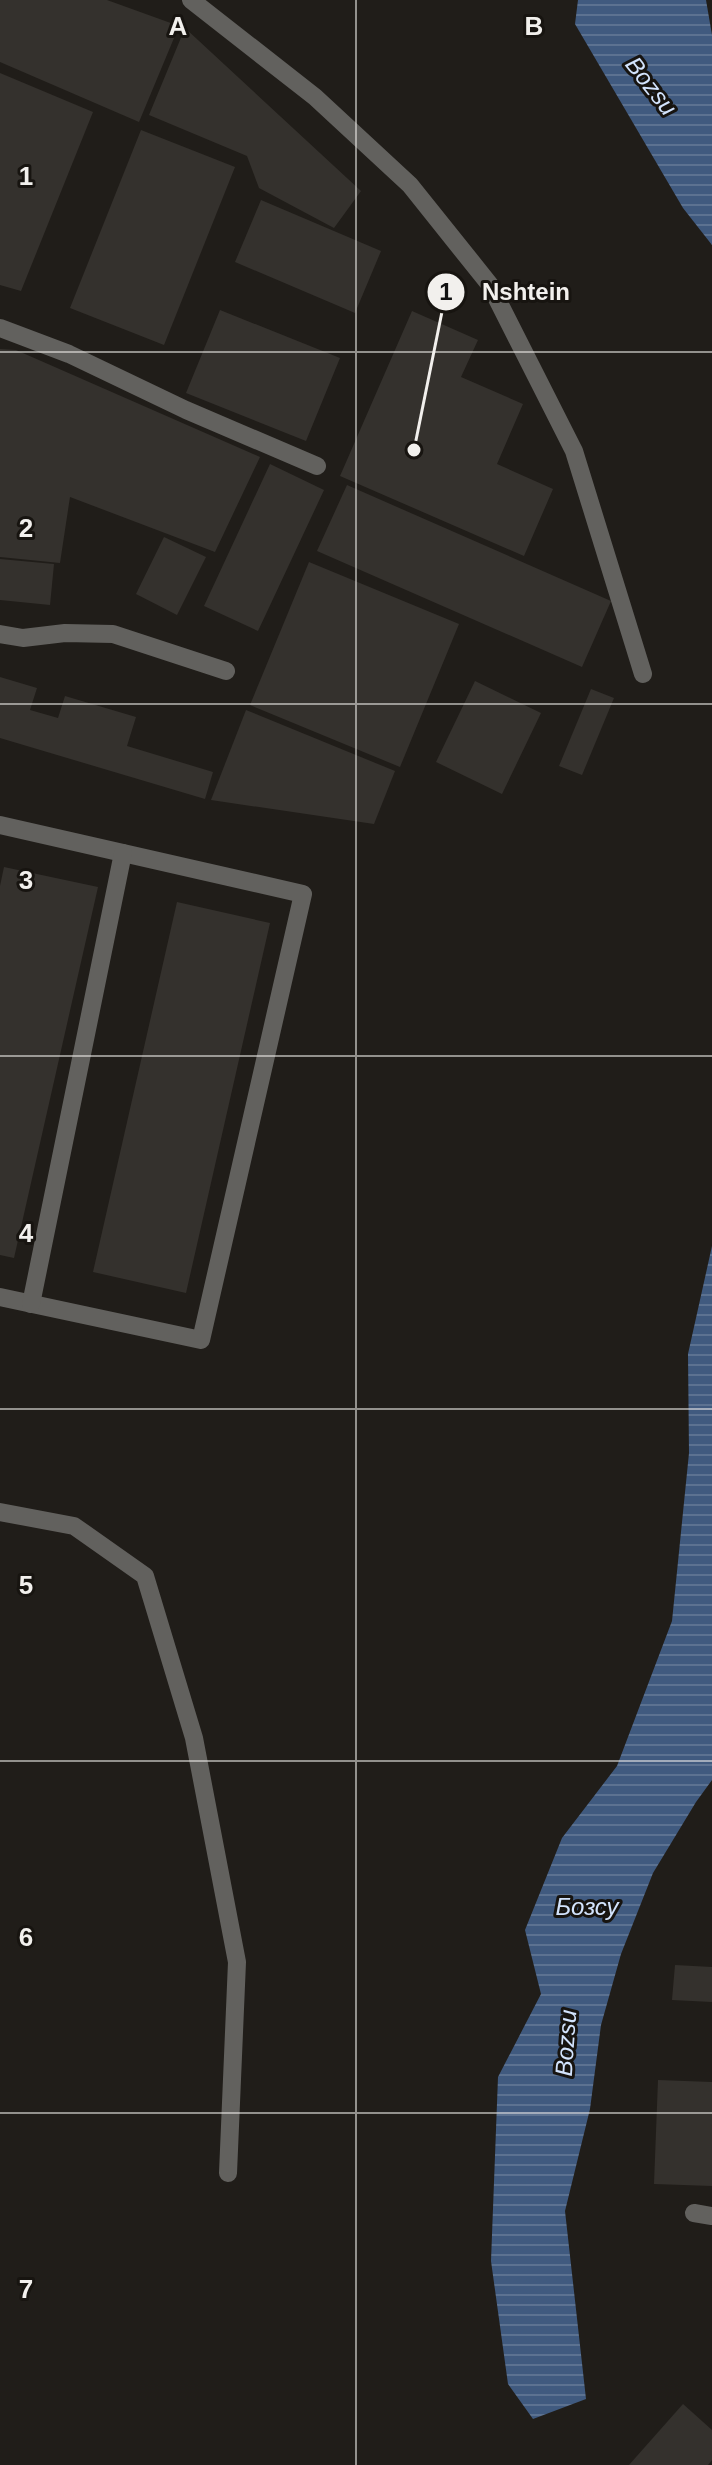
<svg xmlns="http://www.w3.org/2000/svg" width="712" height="2465" viewBox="0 0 712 2465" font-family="Helvetica,sans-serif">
<defs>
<pattern id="water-rules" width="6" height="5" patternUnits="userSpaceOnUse" patternTransform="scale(2)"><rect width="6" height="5" fill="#405a7f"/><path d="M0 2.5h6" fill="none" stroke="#5c7291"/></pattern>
</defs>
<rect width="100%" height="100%" fill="#201d19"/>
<g fill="url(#water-rules)">
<path d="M578 0H706L712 35V245L683 208 575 24Z"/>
<path d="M712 1246V1780L696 1802 653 1873 621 1954 601 2025 590 2109 565 2211 586 2399 533 2419 508 2384 491 2261 498 2077 541 1994 525 1930 562 1838 617 1766 672 1621 689 1453 688 1354Z"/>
</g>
<g fill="#34312d">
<path d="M0 0H107L179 26 139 122 0 62Z"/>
<path d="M185 28 361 191 334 228 259 188 247 156 149 115Z"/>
<path d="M0 73 93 112 21 291 0 285Z"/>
<path d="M141 130 235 167 164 345 70 308Z"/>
<path d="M261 200 381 251 355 313 235 262Z"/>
<path d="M220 310 340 358 306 441 186 393Z"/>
<path d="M412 311 478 340 461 377 523 404 497 464 553 489 524 556 340 476Z"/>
<path d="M0 349 16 350 260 457 215 552 70 497 60 563 0 557Z"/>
<path d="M270 464 324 490 258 631 204 606Z"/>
<path d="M347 485 611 601 582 667 317 551Z"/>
<path d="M164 537 206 557 177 615 136 594Z"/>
<path d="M0 559 54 564 50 605 0 600Z"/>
<path d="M309 562 459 624 400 767 250 705Z"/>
<path d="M0 677 37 688 30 710 58 718 65 696 136 717 127 746 213 772 205 799 0 738Z"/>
<path d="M475 681 541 713 502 794 436 762Z"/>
<path d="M591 689 614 698 582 775 559 766Z"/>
<path d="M246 710 395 771 374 824 211 800Z"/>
<path d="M4 867 98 887 14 1258 0 1255V886Z"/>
<path d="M177 902 270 923 186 1293 93 1272Z"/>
<path d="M675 1965 712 1967V2002L672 2000Z"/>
<path d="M658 2080 712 2082V2186L654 2184Z"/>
<path d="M683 2404 712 2430V2460L708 2465H629Z"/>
</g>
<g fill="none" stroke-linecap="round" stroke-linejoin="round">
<g stroke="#62615e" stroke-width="18">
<path d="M191 0 315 97 410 185 490 285 574 451 643 674"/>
<path d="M0 328 69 354 186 410 317 466"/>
<path d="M0 634 23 638 65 633 113 634 226 671"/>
<path d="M0 825 303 894 201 1340 0 1297"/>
<path d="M31 1304 123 853"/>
<path d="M0 1512 74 1526 145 1576 194 1738 237 1962 228 2173"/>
<path d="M694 2213 712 2216"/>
</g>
</g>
<path fill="none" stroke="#f2f0ed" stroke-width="2" stroke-opacity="0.55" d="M356 0V2465M0 352H712M0 704H712M0 1056H712M0 1409H712M0 1761H712M0 2113H712"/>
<g text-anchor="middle" stroke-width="6" stroke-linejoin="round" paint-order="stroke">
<g font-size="24" font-style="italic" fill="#d3e4fd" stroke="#171410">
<text transform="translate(651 86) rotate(52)" y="8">Bozsu</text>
<text x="587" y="1915">Бозсу</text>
<text transform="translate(566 2043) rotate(-86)" y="8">Bozsu</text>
</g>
</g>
<g font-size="26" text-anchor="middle" font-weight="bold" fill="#f2f0ed" stroke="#171410" stroke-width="6" stroke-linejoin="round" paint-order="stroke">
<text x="178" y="35">A</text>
<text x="534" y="35">B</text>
<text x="26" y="185">1</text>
<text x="26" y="537">2</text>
<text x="26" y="889">3</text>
<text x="26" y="1242">4</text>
<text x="26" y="1594">5</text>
<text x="26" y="1946">6</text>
<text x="26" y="2298">7</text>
</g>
<path fill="none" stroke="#f2f0ed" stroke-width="3" d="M414 450L446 292"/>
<g fill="#f2f0ed" stroke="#171410" stroke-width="3">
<circle cx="414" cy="450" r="8"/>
<circle cx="446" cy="292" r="20"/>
</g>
<g font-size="24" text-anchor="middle" font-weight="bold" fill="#111">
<text x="446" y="300">1</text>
</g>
<g font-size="24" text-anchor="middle" font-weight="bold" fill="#f2f0ed" stroke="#171410" stroke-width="6" stroke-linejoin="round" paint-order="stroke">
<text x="526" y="300">Nshtein</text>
</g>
</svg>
